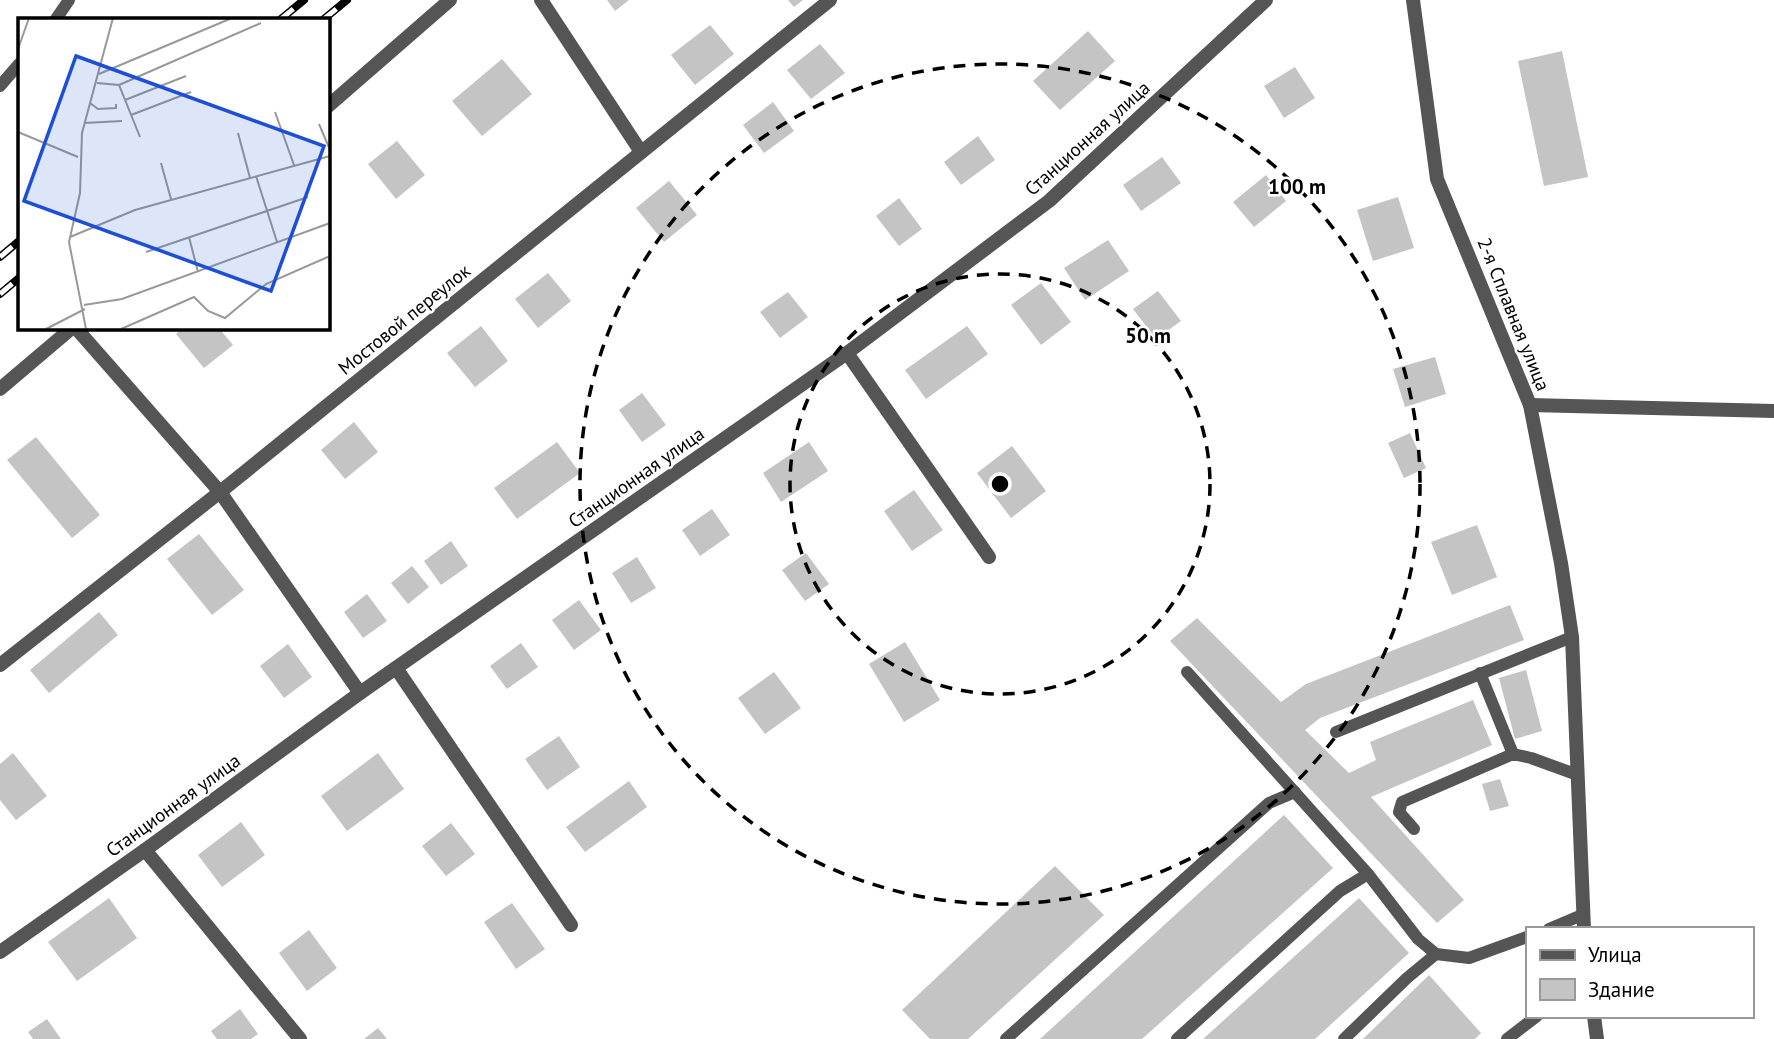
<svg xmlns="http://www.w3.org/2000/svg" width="1774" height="1039" viewBox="0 0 1774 1039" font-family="'PT Sans',sans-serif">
<rect width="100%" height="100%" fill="#fff"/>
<g fill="#c4c4c4">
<path d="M607 0H629L615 11Z"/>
<path d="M788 0H803L794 7Z"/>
<path d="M710 25 734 54 695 85 671 55Z"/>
<path d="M1088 31 1115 61 1060 110 1033 81Z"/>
<path d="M820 44 845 73 811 99 787 70Z"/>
<path d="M1562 51 1588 177 1544 186 1518 61Z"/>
<path d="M502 59 532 94 482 136 452 101Z"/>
<path d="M1295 67 1315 98 1284 118 1264 86Z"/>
<path d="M773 102 794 131 764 153 743 125Z"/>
<path d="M978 136 995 160 961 185 944 162Z"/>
<path d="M397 141 425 175 396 199 368 164Z"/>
<path d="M1162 157 1181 183 1141 211 1123 185Z"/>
<path d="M1266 175 1286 201 1254 227 1233 202Z"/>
<path d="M669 181 697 215 664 242 636 208Z"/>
<path d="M1398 197 1414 248 1373 261 1357 210Z"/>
<path d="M899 198 922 229 899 246 876 216Z"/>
<path d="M1108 240 1129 271 1085 300 1064 268Z"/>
<path d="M548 273 571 301 538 328 515 299Z"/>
<path d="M1041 283 1071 322 1041 345 1011 305Z"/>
<path d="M1158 291 1181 321 1156 339 1133 309Z"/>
<path d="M788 292 808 317 780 338 760 312Z"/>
<path d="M481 326 508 361 475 387 447 353Z"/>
<path d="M967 326 988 354 926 399 905 370Z"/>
<path d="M184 327H218L233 345 204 368 176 334Z"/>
<path d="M1435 357 1446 394 1405 407 1393 369Z"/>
<path d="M642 393 666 425 642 442 619 410Z"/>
<path d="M354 422 378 452 345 479 321 450Z"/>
<path d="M1410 433 1426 468 1404 478 1388 443Z"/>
<path d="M36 437 100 515 72 538 7 460Z"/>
<path d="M557 442 580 473 517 519 494 488Z"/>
<path d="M809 442 828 471 781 502 763 473Z"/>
<path d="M1012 446 1046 491 1011 518 977 473Z"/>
<path d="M914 490 943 530 912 551 884 511Z"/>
<path d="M712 509 730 535 700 556 682 530Z"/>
<path d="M1477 525 1497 577 1452 595 1431 542Z"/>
<path d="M199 534 244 590 212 615 167 559Z"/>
<path d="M451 541 468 566 441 585 424 561Z"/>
<path d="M806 553 829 584 805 601 782 570Z"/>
<path d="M637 557 656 588 631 603 612 573Z"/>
<path d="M412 566 429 587 408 604 391 583Z"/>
<path d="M367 594 387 621 363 638 344 612Z"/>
<path d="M579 600 601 630 574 650 552 620Z"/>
<path d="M1510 605 1524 640 1320 718 1305 730 1349 773 1376 760 1370 742 1473 700 1492 745 1371 797 1464 900 1437 923 1170 641 1197 618 1281 702 1306 684Z"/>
<path d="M99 612 118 635 49 693 30 670Z"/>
<path d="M905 642 940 700 904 722 869 664Z"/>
<path d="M521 643 538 667 507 689 490 666Z"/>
<path d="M288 644 312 677 284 698 260 666Z"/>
<path d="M1526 670 1542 731 1515 739 1499 678Z"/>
<path d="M774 672 801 708 765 734 738 698Z"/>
<path d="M559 736 580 767 547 790 525 759Z"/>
<path d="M13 753 47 796 16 820 0 800V764Z"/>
<path d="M378 753 404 789 347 831 321 796Z"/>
<path d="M1500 779 1509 806 1490 811 1482 784Z"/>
<path d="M629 781 647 807 585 852 566 827Z"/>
<path d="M1284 815 1333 868 1142 1039H1040Z"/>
<path d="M241 822 265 855 222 887 198 855Z"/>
<path d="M451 823 475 854 446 876 422 846Z"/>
<path d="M1055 866 1104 915 968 1039H930L902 1010Z"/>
<path d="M109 898 137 938 77 981 48 942Z"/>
<path d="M1359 898 1409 953 1315 1039H1203Z"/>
<path d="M512 903 545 949 516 969 484 922Z"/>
<path d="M309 930 337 968 307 991 279 953Z"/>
<path d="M1429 975 1481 1033 1475 1039H1363Z"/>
<path d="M240 1009 258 1034 251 1039H217L211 1031Z"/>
<path d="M47 1019 61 1039H33L28 1032Z"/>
<path d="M378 1028 387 1039H364Z"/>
</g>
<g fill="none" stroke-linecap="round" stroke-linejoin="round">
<g stroke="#555" stroke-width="12">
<path d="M56 19 69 0"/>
<path d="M0 86 19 64"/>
<path d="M1187 672 1368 874 1418 939 1436 954 1469 958 1527 937"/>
<path d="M1480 673 1513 754"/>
<path d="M1336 732 1572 637"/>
<path d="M1414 829 1399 812 1402 802 1513 754 1531 758 1578 775"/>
<path d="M1549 929 1582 915"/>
<path d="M1006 1039 1269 803 1295 792"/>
<path d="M1177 1039 1340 891 1368 874"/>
<path d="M1344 1039 1407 978 1436 954"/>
<path d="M1507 1039 1537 1016"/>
</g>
<g stroke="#555" stroke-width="14">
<path d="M541 0 641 152"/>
<path d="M327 107 450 0"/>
<path d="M75 327 220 492 360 693"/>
<path d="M847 353 989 557"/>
<path d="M0 389 73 327"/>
<path d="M1530 405 1774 411"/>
<path d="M0 665 220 492 830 0"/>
<path d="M396 668 571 925"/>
<path d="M145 850 300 1039"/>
<path d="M0 952 145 850 360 693 847 353 1049 201 1266 0"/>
</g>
<g stroke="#555" stroke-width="14">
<path d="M1413 0 1437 179 1530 405 1561 563 1572 637 1584 929"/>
<path d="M1594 1016 1597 1039"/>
</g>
<defs>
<g id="rail">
<path d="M281 19 304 0"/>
<path d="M324 19 347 0"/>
<path d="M0 257 19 241"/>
<path d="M0 294 19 278"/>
</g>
</defs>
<use href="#rail" stroke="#000" stroke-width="8"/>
<use href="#rail" stroke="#fff" stroke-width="5" stroke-dasharray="16" stroke-linecap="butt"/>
</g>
<g fill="none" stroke="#000" stroke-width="3.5" stroke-dasharray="12 9">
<circle cx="1000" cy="484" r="210"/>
<circle cx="1000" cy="484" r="420"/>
</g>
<g text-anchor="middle" stroke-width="5" stroke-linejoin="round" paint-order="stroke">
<g font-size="19" fill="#000" stroke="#fff">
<text transform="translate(1087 138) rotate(-42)" y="7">Станционная улица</text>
<text transform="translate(1514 314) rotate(68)" y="7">2-я Сплавная улица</text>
<text transform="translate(404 319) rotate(-39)" y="7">Мостовой переулок</text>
<text transform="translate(636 477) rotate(-35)" y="7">Станционная улица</text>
<text transform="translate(173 805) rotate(-36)" y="7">Станционная улица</text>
</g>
</g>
<g transform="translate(18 18)">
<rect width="312" height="312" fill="#fff"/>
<path fill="none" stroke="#999" stroke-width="2" d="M0 31 11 0M81 56 214 0M79 65 101 67 122 119M101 67 243 5M107 82 168 58M72 85 80 91 98 90V86M257 94 276 147M113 97 173 74M66 105 104 103M301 106 312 132M0 114 60 139M220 115 232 160M143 145 153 181M238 158 259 224M52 219 117 192 312 138M171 219 180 254M128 234 290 179M66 287 104 281 312 205M28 311 67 291M68 311 51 224 62 175 64 115 95 0M103 311 176 279 190 293 207 300 248 266 312 238"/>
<path fill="#1d4ed8" fill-opacity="0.15" stroke="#1d4ed8" stroke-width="3.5" d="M58 38 306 128 253 273 6 183Z"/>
<rect width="312" height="312" fill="none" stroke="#000" stroke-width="3.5"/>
</g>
<circle cx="1000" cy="484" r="10" fill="#000" stroke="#fff" stroke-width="3.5"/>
<g font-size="21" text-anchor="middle" font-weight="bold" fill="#000" stroke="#fff" stroke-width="5" stroke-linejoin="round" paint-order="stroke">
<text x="1297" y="194">100 m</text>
<text x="1148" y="343">50 m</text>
</g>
<rect x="1526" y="927" width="228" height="91" fill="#ffffff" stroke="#999999" stroke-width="2"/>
<rect x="1540" y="950" width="35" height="10" fill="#555555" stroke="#999999" stroke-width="2"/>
<text x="1588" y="962" font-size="21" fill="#000000">Улица</text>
<rect x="1540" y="979" width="35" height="21" fill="#c4c4c4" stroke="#999999" stroke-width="2"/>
<text x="1588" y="997" font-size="21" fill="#000000">Здание</text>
</svg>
